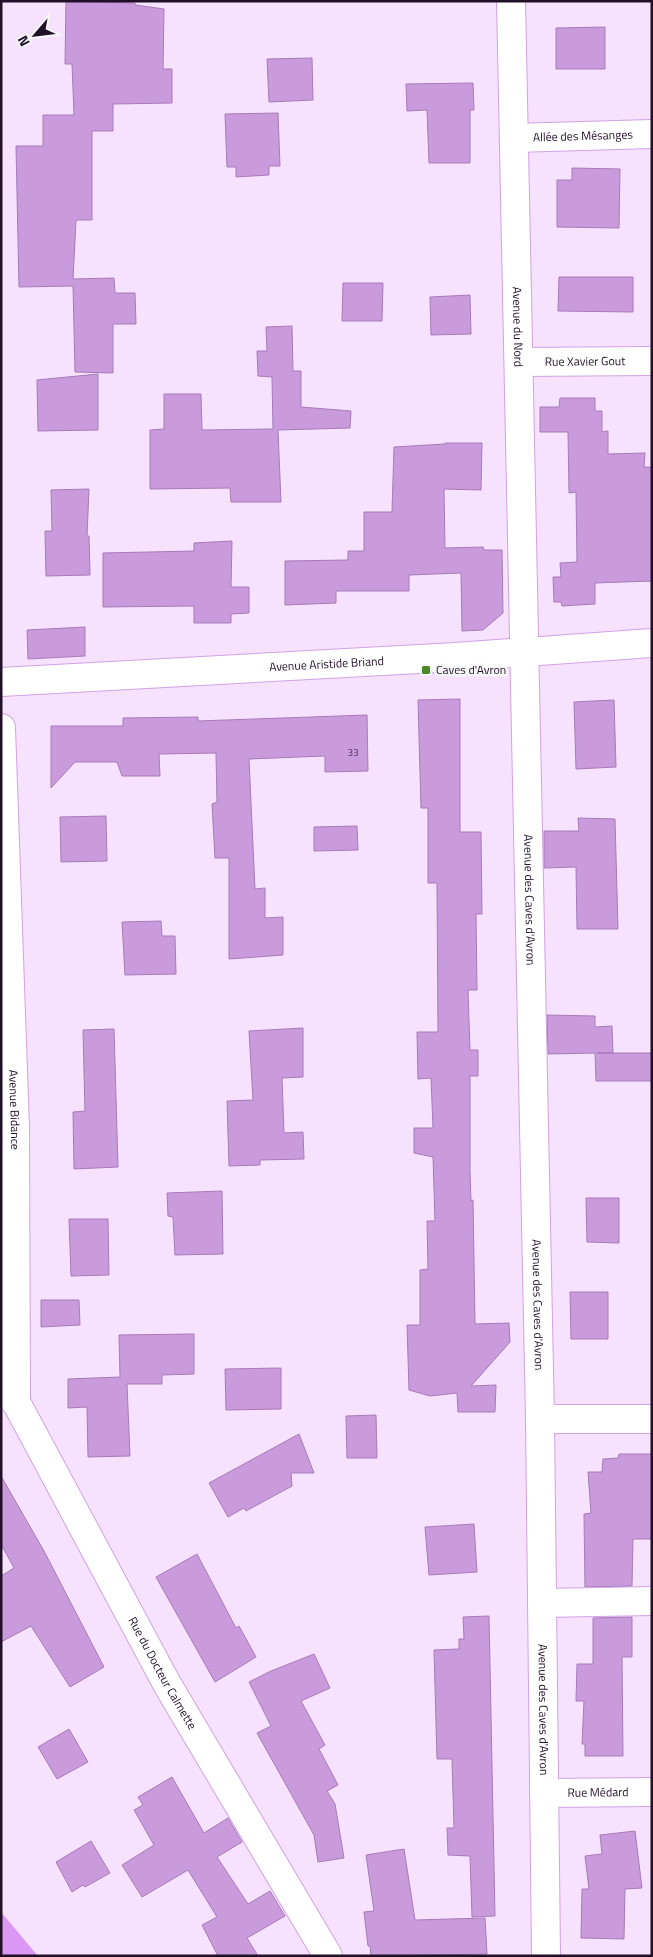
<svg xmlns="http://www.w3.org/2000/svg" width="653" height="1957" viewBox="0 0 653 1957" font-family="'Titillium Web',sans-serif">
<rect width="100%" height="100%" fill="#f6e2fe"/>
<path fill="#da98f4" d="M1 1912 38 1956H1Z"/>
<g fill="#ca9bdc" stroke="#a77ab9">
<path d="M66 1 135 3V5L164 9 163 69H172V103L113 104V131H92V220H76L73 279 114 278 115 293H135L136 324H113V373L75 372 73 286 19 287 16 146H43V115H74L72 64H65Z"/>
<path d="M605 27V69H556V28Z"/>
<path d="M312 58 313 100 269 102 267 59Z"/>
<path d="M473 83 474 110H470V163H429L427 110 407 111 406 84Z"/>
<path d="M278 113 280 166H269V175L236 177V167H227L225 114Z"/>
<path d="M572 168 620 169 619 228 557 227V180H572Z"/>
<path d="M559 277H633V312L558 311Z"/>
<path d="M343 283H383L382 321H342Z"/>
<path d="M470 295 471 334 431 335 430 297Z"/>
<path d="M292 326 293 371H301V407L351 411 350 428 278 430 281 502H231L230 488 150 489V430L164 429V394H201L202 430 273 429 272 377 258 376 257 351H267L266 327Z"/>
<path d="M98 374V430L38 431 37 380Z"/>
<path d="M560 398H595V411H602V432L608 431V454L645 453 644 467H652V581L595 583V604L562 606 561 602H554L553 577H561L560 563 577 562 576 492 569 493 568 432H540V407H559Z"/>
<path d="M445 443H482L481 490 444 489 445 548 483 547 484 550H502L503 613 483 630 462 631 461 573 409 575V591H336V603L285 605V561L348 560V551H364V512H392L394 447 445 444Z"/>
<path d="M89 489 87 536H89L90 575 46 576 45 531H52L51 490Z"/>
<path d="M232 541 231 587H249V613L231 614V623H194V606L103 607V553L194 551V543Z"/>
<path d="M85 627V656L28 659 27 630Z"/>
<path d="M460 699V832H481L482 914H476L477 990H468L470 1050H478V1076H470V1171L471 1201 473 1200 475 1324 509 1323 510 1342 471 1386 496 1385 495 1412H458L457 1393 430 1396 409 1390 407 1325H420V1270L428 1269 427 1221H435L433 1157 414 1153V1128H433L431 1078 418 1079 417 1032H438L437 883H428V808H421L418 700Z"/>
<path d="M614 700 616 767 576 769 574 702Z"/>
<path d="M367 715 368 771 325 772V756L249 759 255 889 265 888V918L283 917V955L229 959V858H215L212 804 217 802 216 753 159 754 160 776H122L117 762H75L51 788V726H123V718L198 717V721Z"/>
<path d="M106 816 107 861 61 862 60 817Z"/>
<path d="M578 818 615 819 618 929H577L576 867 544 868V831H579Z"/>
<path d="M357 826 358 850 314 851V827Z"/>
<path d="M161 921 162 936H175L176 974 125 975 122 922Z"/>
<path d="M547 1015 595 1016V1027L612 1026 613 1053H597H652V1081H596L595 1053 548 1054Z"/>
<path d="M303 1028V1077L282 1078 284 1133 303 1132 304 1159 260 1160V1165L229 1166 227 1101 253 1100 249 1031Z"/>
<path d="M114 1029 118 1167 74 1169 73 1112 85 1111 83 1030Z"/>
<path d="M222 1191 223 1254 175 1255 173 1217 168 1216 167 1193Z"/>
<path d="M586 1198H619V1243L587 1242Z"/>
<path d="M69 1219H108L109 1275 71 1276Z"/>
<path d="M570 1292H608V1339H571Z"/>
<path d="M41 1300H79L80 1325 41 1327Z"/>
<path d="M194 1334V1374L162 1375V1384H127L130 1456 88 1457 87 1407 68 1408V1379L120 1377 119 1335Z"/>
<path d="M281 1368V1409L226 1410 225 1369Z"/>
<path d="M376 1415 377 1458H347L346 1416Z"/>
<path d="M299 1434 314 1473H291L292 1486 246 1511 244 1508 228 1517 209 1483Z"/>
<path d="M619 1454H652V1539H633L632 1586 585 1587 584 1514 591 1513 588 1472H602L603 1459 618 1458Z"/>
<path d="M1 1476 44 1551 104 1667 70 1687 31 1626 1 1642V1576L14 1568 1 1544Z"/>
<path d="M474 1524 477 1572 429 1575 425 1527Z"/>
<path d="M197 1554 236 1628 239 1626 256 1657 215 1682 156 1577Z"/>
<path d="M489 1616 495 1916 472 1917 470 1856 448 1855 447 1828H454L452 1759H437L434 1650 459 1649V1639H464L463 1617Z"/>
<path d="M632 1617V1657H622L623 1756H585V1744H582L584 1701H576L577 1664H593V1618Z"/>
<path d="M314 1654 330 1688 301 1701 325 1745 319 1749 338 1785 327 1791 335 1804 344 1858 318 1862 314 1835 257 1733 271 1726 249 1682 271 1671Z"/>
<path d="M69 1729 88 1762 57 1779 38 1747Z"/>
<path d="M172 1777 204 1833 228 1818 242 1842 217 1857 248 1904 270 1891 285 1916 247 1938 258 1956H218L202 1925 217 1917 188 1870 142 1897 122 1865 154 1845 134 1810 143 1805 138 1797Z"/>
<path d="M635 1831 642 1888 625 1889 624 1939 581 1938 582 1889H589L585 1856 602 1854 600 1835Z"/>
<path d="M91 1841 110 1873 85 1887 83 1885 72 1892 56 1862Z"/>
<path d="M404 1849 415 1920 485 1918 487 1954 371 1956 370 1946H368L364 1912 374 1911 366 1855Z"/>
</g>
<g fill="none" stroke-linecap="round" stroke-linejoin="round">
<defs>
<g id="minor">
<path id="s1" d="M511 1 540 1419 546 1956"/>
<path id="s2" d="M514 138 652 134"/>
<path id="s3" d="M519 362 652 361"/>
<path id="s4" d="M1 682 456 657 652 643"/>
<path id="s5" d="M1 728 15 1128 16 1402"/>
<path id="s6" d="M2 1391 16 1402 167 1684 328 1956"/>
<path d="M540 1419H652"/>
<path d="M542 1603 652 1601"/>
<path id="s7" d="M544 1793 652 1792"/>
</g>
</defs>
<use href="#minor" stroke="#d1a2e4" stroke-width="30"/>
<use href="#minor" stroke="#fff" stroke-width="28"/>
</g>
<rect fill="#4c8827" stroke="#f7f7f7" stroke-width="2" x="421" y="665" width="10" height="10" rx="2.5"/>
<g text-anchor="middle" stroke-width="5" stroke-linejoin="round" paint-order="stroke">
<g font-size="10" fill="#4c3356">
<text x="353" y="756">33</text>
</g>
<g font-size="12" fill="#221029" stroke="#f7f7f7">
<text dy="4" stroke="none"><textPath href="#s2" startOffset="69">Allée des Mésanges</textPath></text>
<text dy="4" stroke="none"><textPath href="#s1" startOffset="326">Avenue du Nord</textPath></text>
<text dy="4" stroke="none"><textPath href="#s3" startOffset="66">Rue Xavier Gout</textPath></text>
<text dy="4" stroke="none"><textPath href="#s4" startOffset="326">Avenue Aristide Briand</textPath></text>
<text dy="4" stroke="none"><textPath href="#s1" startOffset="899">Avenue des Caves d'Avron</textPath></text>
<text dy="4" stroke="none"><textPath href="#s5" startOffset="382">Avenue Bidance</textPath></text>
<text dy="4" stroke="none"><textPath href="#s1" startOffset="1304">Avenue des Caves d'Avron</textPath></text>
<text dy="4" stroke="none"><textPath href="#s6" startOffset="326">Rue du Docteur Calmette</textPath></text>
<text dy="4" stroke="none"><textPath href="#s1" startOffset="1709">Avenue des Caves d'Avron</textPath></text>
<text dy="4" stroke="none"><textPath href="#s7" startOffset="54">Rue Médard</textPath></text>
</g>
<g font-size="12" fill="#221029" stroke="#f7f7f7" text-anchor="start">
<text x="436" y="674">Caves d'Avron</text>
</g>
</g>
<rect width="653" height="1957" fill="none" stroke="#221029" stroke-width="5"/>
<g transform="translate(35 35) rotate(242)" stroke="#f7f7f7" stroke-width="4" paint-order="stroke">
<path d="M0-4L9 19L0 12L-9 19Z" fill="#221029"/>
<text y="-8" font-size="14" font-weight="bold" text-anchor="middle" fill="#221029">N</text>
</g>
</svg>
